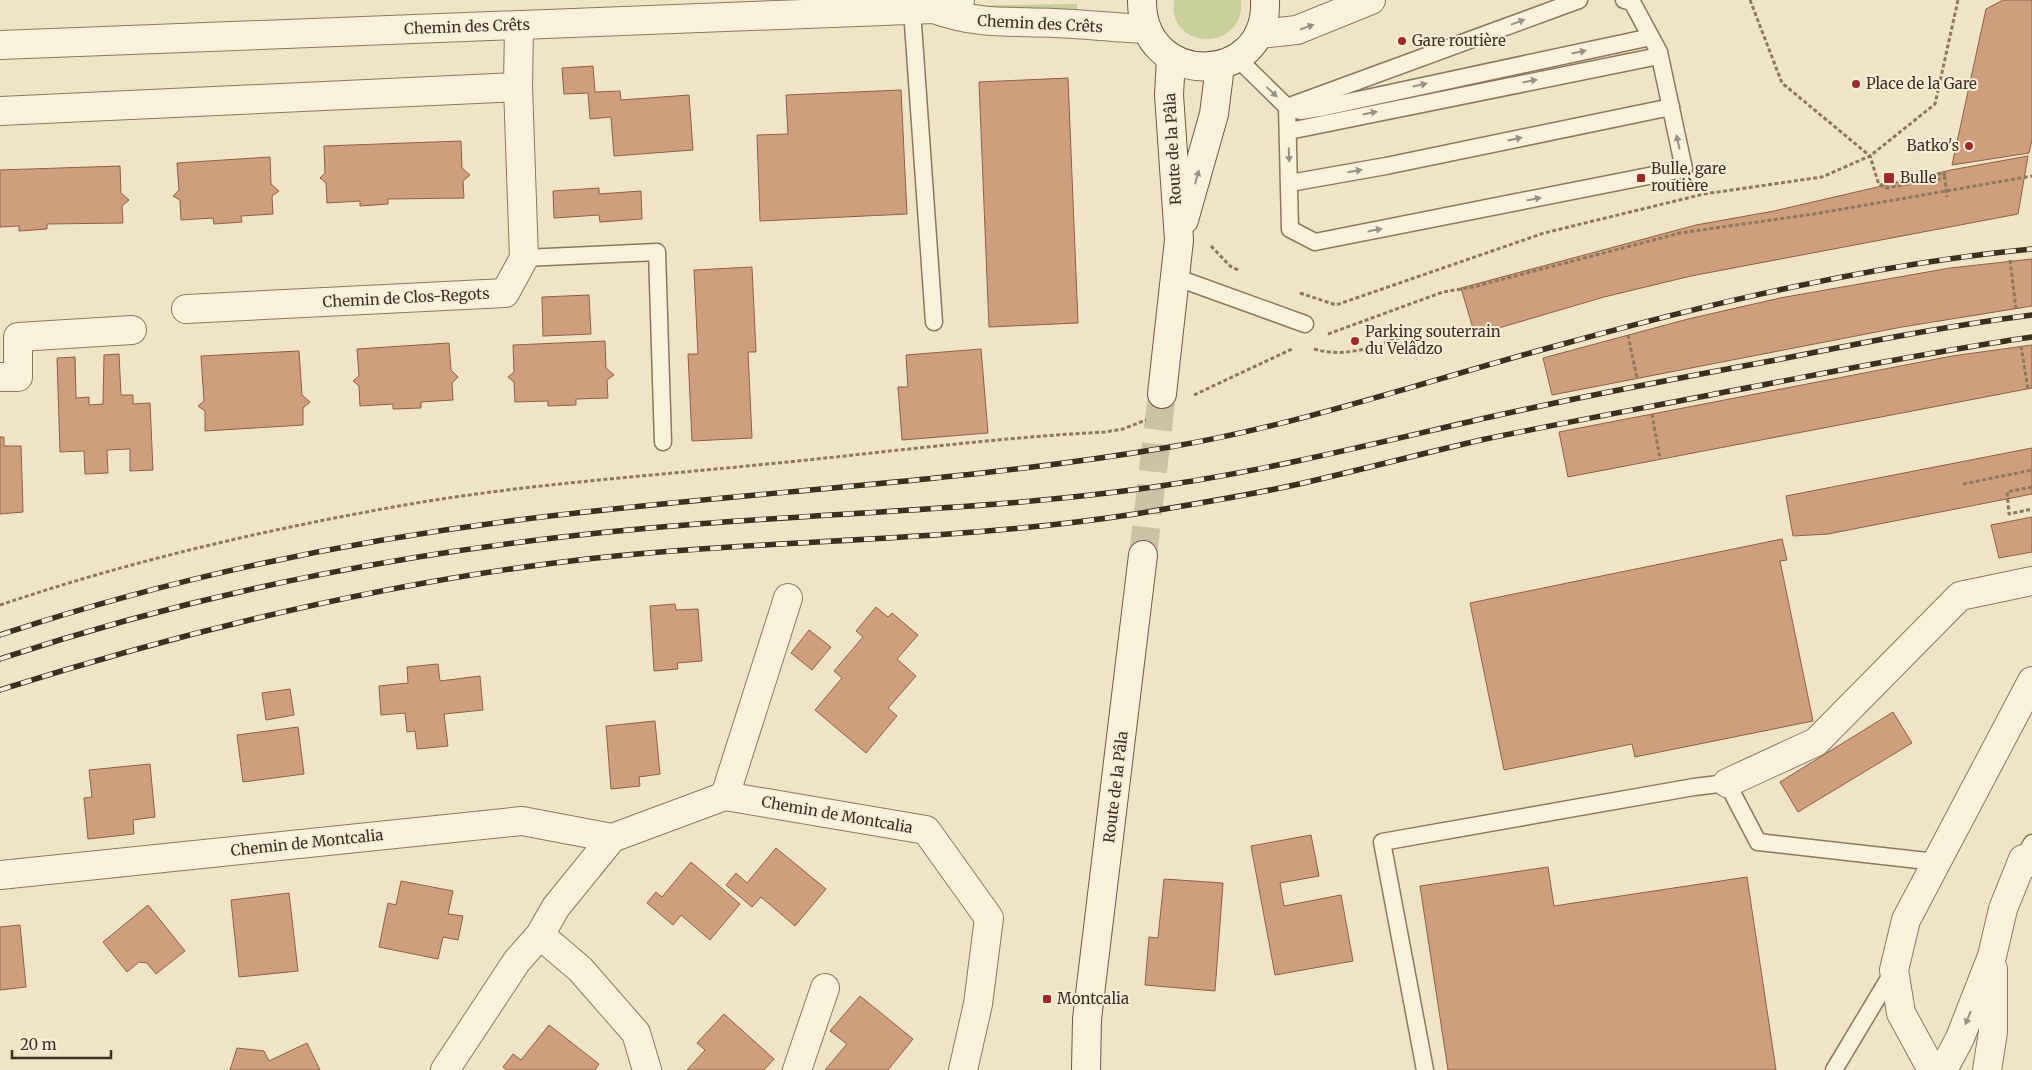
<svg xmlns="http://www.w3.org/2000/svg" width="2032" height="1070" viewBox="0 0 2032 1070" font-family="Merriweather,serif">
<rect width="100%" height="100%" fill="#f0e4c8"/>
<g fill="#c9cf9b">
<path d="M1174 0H1241C1246 53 1166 51 1174 0Z"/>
<path d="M1077 4V12L955 6Z"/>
</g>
<g fill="#cf9f7d" stroke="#8d5f41">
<path d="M2003 0H2032V140L2029 153 1952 165 1986 9Z"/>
<path d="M593 66 595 92 620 91 621 100 689 95 693 150 614 156 611 117 590 119 588 93 564 94 562 68Z"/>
<path d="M1068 78 1078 323 989 327 979 82Z"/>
<path d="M901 90 907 214 760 221 757 135 788 134 786 95Z"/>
<path d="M461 141 462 168 470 175 463 181 464 198 388 199V204L360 206V201L327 203 326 183 320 178 325 173 324 146Z"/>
<path d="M2028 156 2018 214 1691 276 1604 297 1475 335 1461 288 1696 225 1774 211 1951 170Z"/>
<path d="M270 157 271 184 279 191 272 196 273 214 241 216 242 222 214 224 213 218 181 220 180 200 173 196 179 190 177 163Z"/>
<path d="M120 166 121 193 129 200 122 206 123 223 47 224V229L19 231V226L0 227V170Z"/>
<path d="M599 188V194L641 191 642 219 600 222 599 215 554 218 553 191Z"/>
<path d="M2032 259V306L1902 327 1552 395 1543 358 1688 319 1780 298 1950 268Z"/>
<path d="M752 267 756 352H748L752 438 692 441 688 354H698L694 270Z"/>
<path d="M589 295 591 334 543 336 542 297Z"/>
<path d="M605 341 606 368 614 375 607 380 608 398 576 399V405L548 406V401L515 402 514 382 508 377 514 372 513 345Z"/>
<path d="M449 343 451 370 458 377 452 383 453 400 421 402V408L393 409V404L360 406 359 386 353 381 359 376 357 349Z"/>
<path d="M2032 345V388L1568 477 1559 432 1952 356Z"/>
<path d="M981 349 988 433 902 440 898 387H908L906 355Z"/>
<path d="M299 351 302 395 310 402 303 408V425L205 431V411L198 406 204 401 201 356Z"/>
<path d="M119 354 121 395H133V404L150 403 153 470 130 471V449L107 450 108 473 85 474 84 451 60 452 57 358 75 357 76 398 89 397V405L103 404 104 355Z"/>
<path d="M0 437H4V446H21L23 512 0 514Z"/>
<path d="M2032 448V494L1828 534 1793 536 1786 496Z"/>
<path d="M2032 517V552L1999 558 1991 525Z"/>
<path d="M1782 539 1787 560 1780 561 1813 721 1635 757 1632 744 1504 770 1470 603Z"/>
<path d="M675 604 676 610 698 609 702 661 677 663 678 669 654 671 650 606Z"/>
<path d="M876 607 888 617 892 613 918 635 897 659 916 676 888 708 897 716 866 753 815 710 842 678 834 671 863 637 856 631Z"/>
<path d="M809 630 831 647 812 670 791 653Z"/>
<path d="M438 664 440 681 480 676 483 710 444 714 448 746 417 749 415 731 407 732 405 713 381 715 379 686 408 683 407 667Z"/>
<path d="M290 689 294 715 266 720 262 693Z"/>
<path d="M1893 712 1912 743 1798 812 1780 782Z"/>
<path d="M655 721 660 774 639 777 640 786 611 789 606 726Z"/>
<path d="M298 727 304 774 243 782 237 735Z"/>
<path d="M150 764 155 817 133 820 134 834 88 839 84 798 92 797 89 770Z"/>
<path d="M1311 835 1319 876 1280 883 1284 906 1341 895 1353 961 1275 975 1251 846Z"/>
<path d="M776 848 826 889 795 926 761 897 752 907 726 885 736 873 747 883Z"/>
<path d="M691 862 740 904 710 940 681 915 673 925 647 903 656 892 662 897Z"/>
<path d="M1548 867 1554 906 1747 877 1776 1070H1448L1420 886Z"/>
<path d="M1164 879 1223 883 1215 991 1145 985 1149 937 1158 938Z"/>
<path d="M401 881 453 891 448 914 463 916 458 940 443 937 438 959 379 947 388 903 396 905Z"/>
<path d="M289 893 298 971 239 977 231 900Z"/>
<path d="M148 905 185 951 156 974 147 963 139 962 127 972 103 942Z"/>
<path d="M20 925 26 987 0 990V927Z"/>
<path d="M860 996 913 1039 888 1070H825L847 1044 830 1031Z"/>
<path d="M724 1014 774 1059 764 1070H687L705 1050 697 1043Z"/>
<path d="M549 1025 599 1064 595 1070H507L503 1067 513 1054 521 1060Z"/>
<path d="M307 1043 320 1070H230L237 1048 264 1051 269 1061Z"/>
</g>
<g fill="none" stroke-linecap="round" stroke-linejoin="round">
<path stroke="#ccc0a6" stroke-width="28" stroke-dasharray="28 14" stroke-linecap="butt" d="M1143 555 1162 394"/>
<defs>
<g id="lane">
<path d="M1624 0 1632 2 1659 52 1684 169 1315 242 1290 229 1287 107 1301 111 1325 107 1651 37"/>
<path d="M912 10 934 322"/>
<path d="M1237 58 1287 107 1579 0"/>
<path d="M1289 131 1659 56"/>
<path d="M1290 183 1386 166 1671 107"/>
<path d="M524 258 657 252 663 442"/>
<path d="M1175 277 1305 324"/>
<path d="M2023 859 2032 843"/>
<path d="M1425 1070 1382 842 1694 787 1727 783 1758 842 1936 862"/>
<path d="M1834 1070 1894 970"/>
</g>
<g id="street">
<path d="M934 9C979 25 1009 21 1055 23 1086 24 1116 28 1147 29"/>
<path d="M1259 34 1297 30 1371 0"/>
<path d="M0 45 934 9 960 0"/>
<path d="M0 111 518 87"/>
<path d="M186 309 505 293 524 258 518 87 519 25"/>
<path d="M0 377H18V337L132 330"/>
<path d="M1727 783 1816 742 1960 596 2032 581"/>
<path d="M725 796 788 598"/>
<path d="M0 875 522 821 612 838 725 796 926 830 989 918 978 1004 963 1070"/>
<path d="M540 935 580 969 636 1033 647 1070"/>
<path d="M445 1070 517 961 540 935 556 907 612 838"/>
<path d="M797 1070 825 988"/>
<path d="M1932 1070 1901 1013 1894 970 1906 920 2032 681"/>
<path d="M1943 1070 1960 1038 1992 956 2003 909 2023 859 2032 863"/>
<path d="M1987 1070 1993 1032V969"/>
</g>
<g id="secondary">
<path d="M1142 0C1141 89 1269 88 1265 0"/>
<path d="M1184 220 1214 114 1220 66"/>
<path d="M1162 394 1179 240 1169 95 1171 58"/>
<path d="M1086 1070 1087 1019 1143 555"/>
</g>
</defs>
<use href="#lane" stroke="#8d765c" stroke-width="19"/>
<use href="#street" stroke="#8d765c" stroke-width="30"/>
<use href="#secondary" stroke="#6f573f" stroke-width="30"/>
<g stroke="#8d765c" stroke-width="3" stroke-dasharray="4 2.5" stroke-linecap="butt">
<path d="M1750 0 1782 83 1870 156 1879 185 1886 188 1945 178 1947 197"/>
<path d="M1880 185 1944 173 1945 178"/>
<path d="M1211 246 1230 266 1240 271"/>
<path d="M2010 260 2016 309"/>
<path d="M1300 293 1336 305 1544 233 1704 194 1822 177 1870 156 1935 104 1958 0"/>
<path d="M1328 334 1443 292 1473 287 1680 233 1814 214 2032 176"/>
<path d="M1628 335 1637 378"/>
<path d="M2021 346 2028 389"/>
<path d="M1314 349C1348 359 1378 345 1409 334"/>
<path d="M1194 395 1294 348"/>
<path d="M1652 414 1660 459"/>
<path d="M1963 484 2032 470"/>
<path d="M2032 487 2007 492 2009 514 2032 509"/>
<path d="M0 605C130 561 264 530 399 506 517 485 638 477 757 465 873 454 989 438 1105 432L1123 429 1146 420"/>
</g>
<use href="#lane" stroke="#faf1dc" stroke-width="16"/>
<use href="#street" stroke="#faf1dc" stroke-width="28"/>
<use href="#secondary" stroke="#faf1dc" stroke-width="28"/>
<defs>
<g id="rail">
<path d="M0 635C168 579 342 542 518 520 735 492 954 484 1170 447 1304 424 1432 379 1563 344 1715 302 1875 264 2032 249"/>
<path d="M0 659C214 588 426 548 650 528 822 512 995 511 1167 485 1273 469 1377 443 1481 419 1579 397 1678 378 1776 360 1861 343 1946 326 2032 315"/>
<path d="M0 690C192 629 387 582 587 559 769 539 954 542 1135 514 1190 505 1245 496 1299 484 1360 470 1420 454 1481 440 1562 423 1644 408 1725 392 1827 373 1929 352 2032 337"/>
</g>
</defs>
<use href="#rail" stroke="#3d2e20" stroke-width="5.5"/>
<use href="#rail" stroke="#f7eed8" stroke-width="4" stroke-dasharray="11" stroke-linecap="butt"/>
</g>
<defs><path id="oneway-solid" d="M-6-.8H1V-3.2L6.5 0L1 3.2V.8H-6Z" transform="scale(1.25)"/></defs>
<g fill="#9c907e">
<use href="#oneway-solid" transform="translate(1518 22) rotate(-20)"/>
<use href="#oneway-solid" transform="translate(1307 27) rotate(-19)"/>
<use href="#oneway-solid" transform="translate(1579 52) rotate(-12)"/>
<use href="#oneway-solid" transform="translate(1530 81) rotate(-11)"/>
<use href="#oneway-solid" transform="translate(1420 85) rotate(-12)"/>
<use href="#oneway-solid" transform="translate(1272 92) rotate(43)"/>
<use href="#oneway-solid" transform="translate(1370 113) rotate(-11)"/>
<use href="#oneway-solid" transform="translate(1515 139) rotate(-12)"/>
<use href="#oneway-solid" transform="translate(1678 142) rotate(-102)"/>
<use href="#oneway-solid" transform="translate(1289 155) rotate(88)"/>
<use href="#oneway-solid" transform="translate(1355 171) rotate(-10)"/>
<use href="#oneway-solid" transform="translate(1197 177) rotate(-74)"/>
<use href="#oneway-solid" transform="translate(1534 199) rotate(-11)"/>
<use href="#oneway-solid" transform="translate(1375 230) rotate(-11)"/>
<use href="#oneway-solid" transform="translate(1968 1018) rotate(112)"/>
</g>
<g fill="#9e2a2b" stroke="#f7eed8" stroke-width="2">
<circle cx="1402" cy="41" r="5"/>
<circle cx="1856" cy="84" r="5"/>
<circle cx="1969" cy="146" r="5"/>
<rect x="1636" y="173" width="10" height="10" rx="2.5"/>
<rect x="1883" y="172" width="12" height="12" rx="2.5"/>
<circle cx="1355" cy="341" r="5"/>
<rect x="1042" y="994" width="10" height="10" rx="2.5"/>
</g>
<g text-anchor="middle" stroke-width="4" stroke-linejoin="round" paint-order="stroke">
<g font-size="15" fill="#3d2e20" stroke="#f7eed8">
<text transform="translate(1040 24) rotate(3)" y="5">Chemin des Crêts</text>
<text transform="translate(467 27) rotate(-2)" y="5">Chemin des Crêts</text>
<text transform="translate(1173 149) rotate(-93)" y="5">Route de la Pâla</text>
<text transform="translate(406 298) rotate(-3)" y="5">Chemin de Clos-Regots</text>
<text transform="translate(1116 787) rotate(-83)" y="5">Route de la Pâla</text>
<text transform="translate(837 815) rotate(10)" y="5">Chemin de Montcalia</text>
<text transform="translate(307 843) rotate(-6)" y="5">Chemin de Montcalia</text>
</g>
<g font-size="15" fill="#3d2e20" stroke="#f7eed8" text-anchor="start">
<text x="1412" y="46">Gare routière</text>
<text x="1866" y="89">Place de la Gare</text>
<text x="1959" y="151" text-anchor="end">Batko's</text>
<text x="1651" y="174">Bulle, gare<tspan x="1651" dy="17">routière</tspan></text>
<text x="1900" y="183">Bulle</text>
<text x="1365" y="337">Parking souterrain<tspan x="1365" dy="17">du Velâdzo</tspan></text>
<text x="1057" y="1004">Montcalia</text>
</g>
</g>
<path d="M12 1050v8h99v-8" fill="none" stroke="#3d2e20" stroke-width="2.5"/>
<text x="20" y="1050" font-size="15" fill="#3d2e20" stroke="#f7eed8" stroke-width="4" paint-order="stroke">20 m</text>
</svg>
